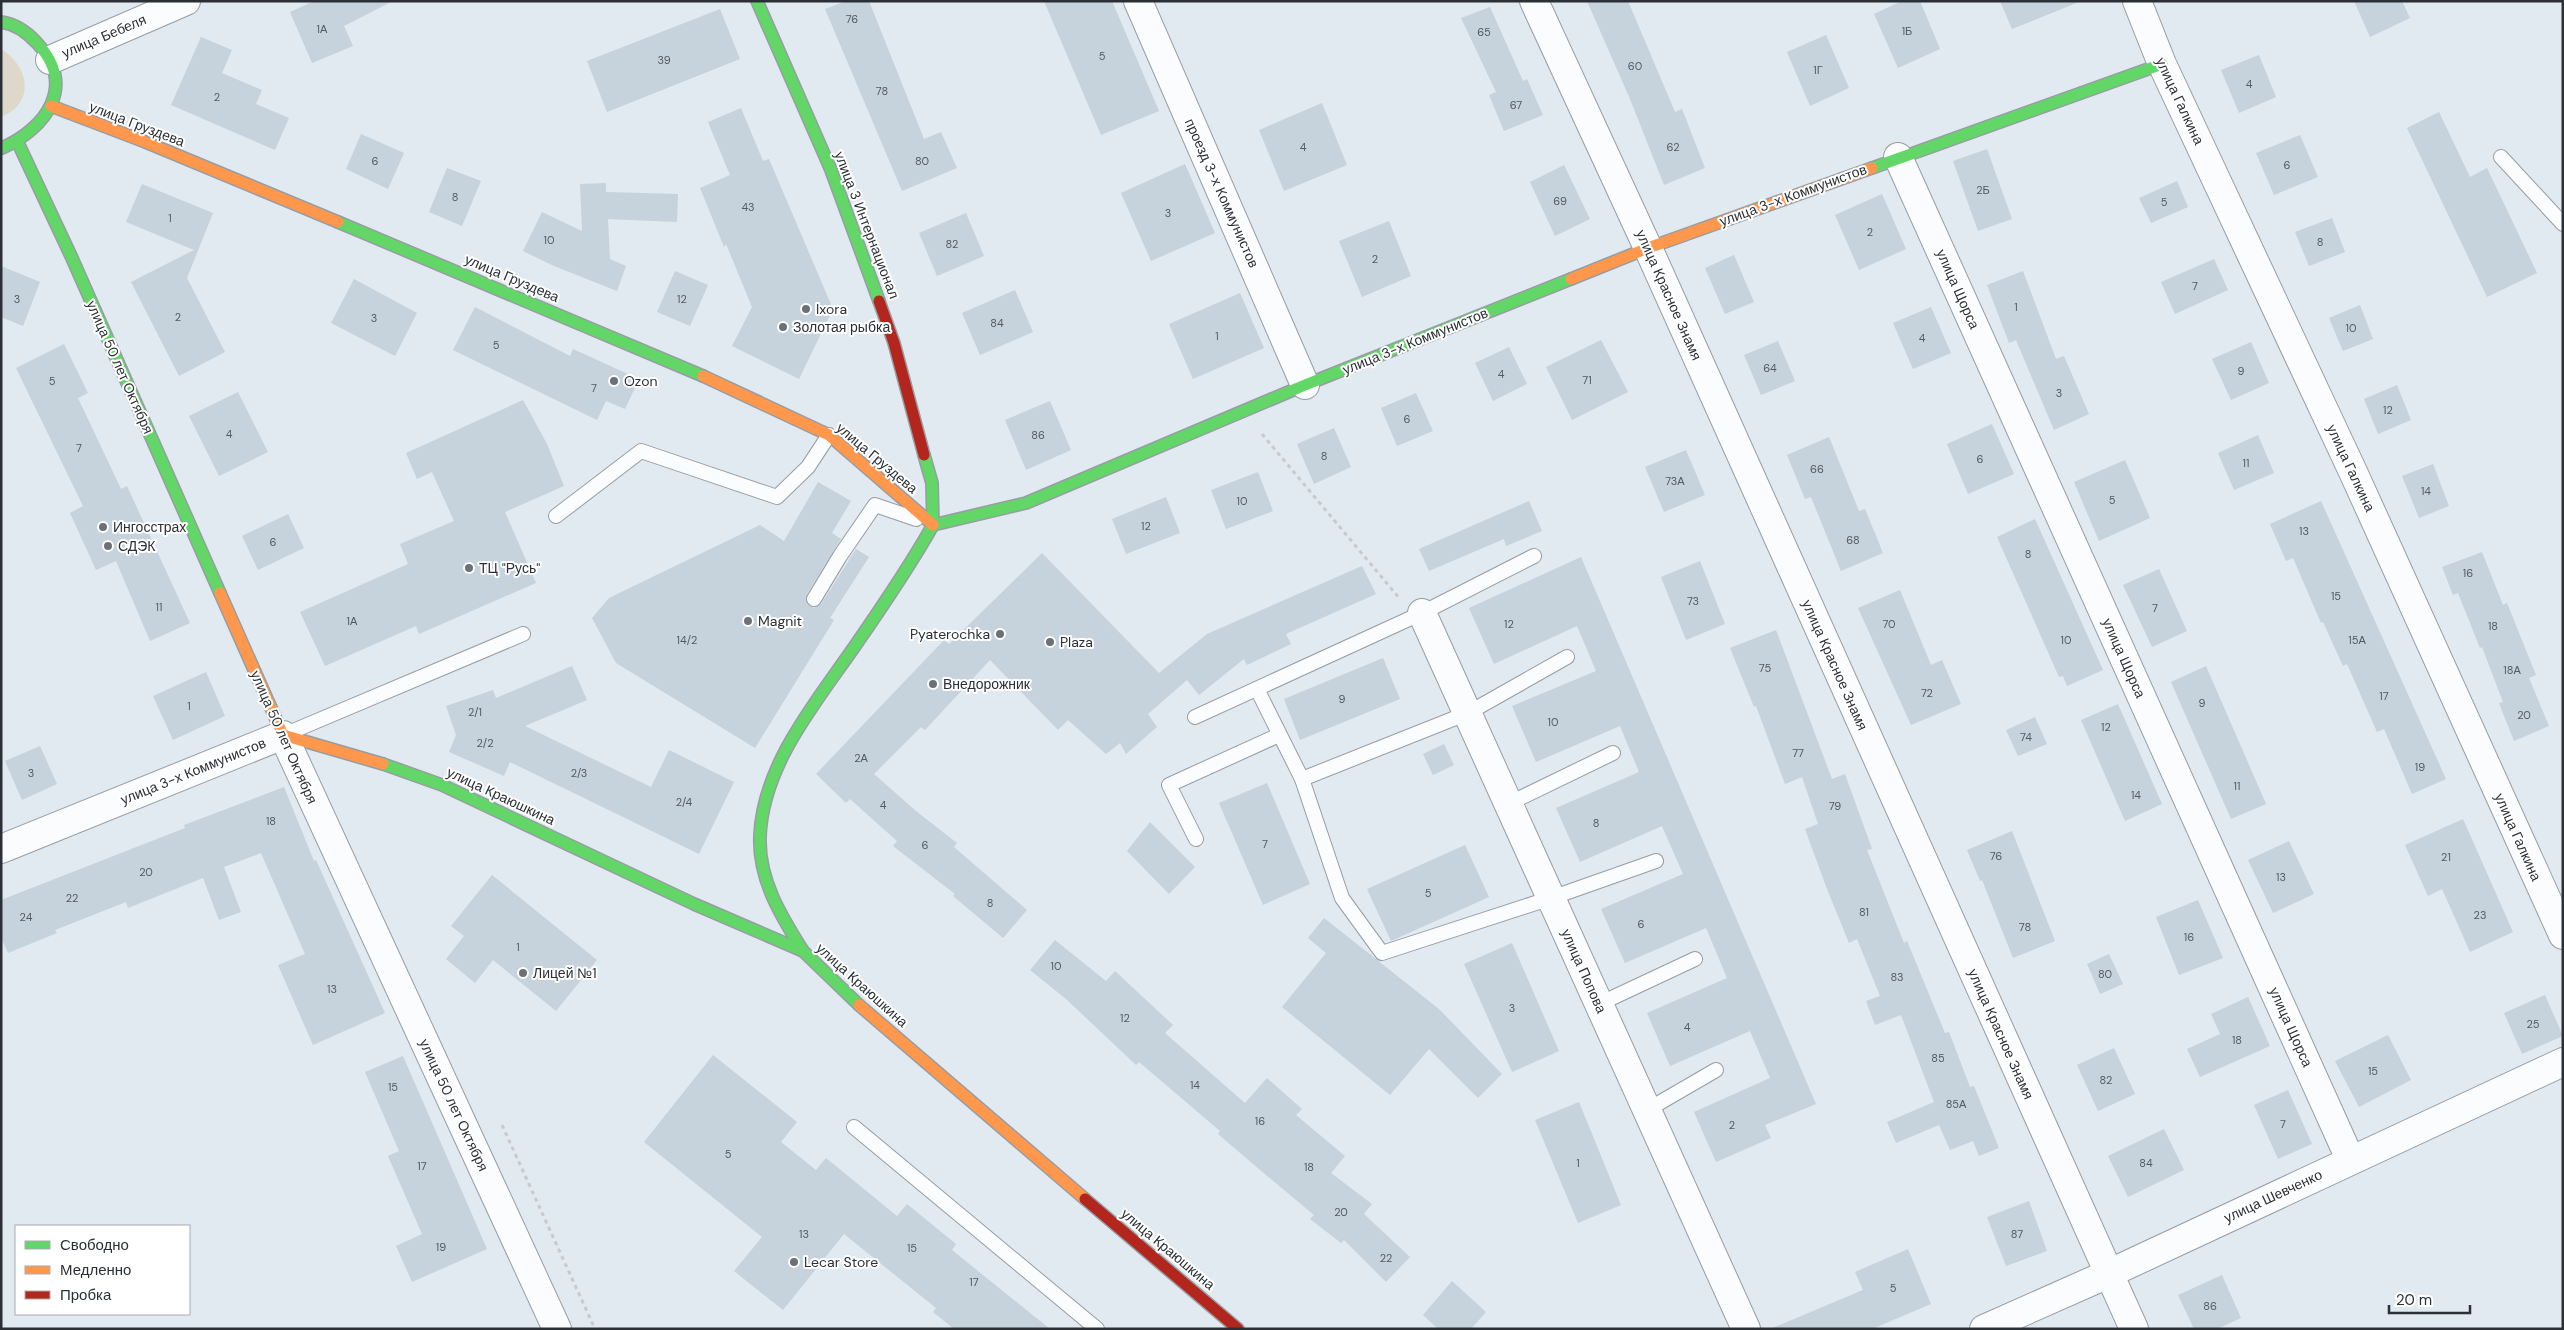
<svg xmlns="http://www.w3.org/2000/svg" width="2564" height="1330" viewBox="0 0 2564 1330" font-family="'DM Sans',sans-serif">
<rect width="100%" height="100%" fill="#e1e9f1"/>
<path fill="#ded8cb" d="M1 49C29 66 36 103 1 117Z"/>
<g fill="#c6d2dc">
<path d="M314 1H393L344 26 353 46 312 63 290 12Z"/>
<path d="M846 1H869L924 139 941 132 957 168 902 191 825 9Z"/>
<path d="M1044 1H1112L1159 111 1101 135Z"/>
<path d="M1587 1H1628L1675 112 1682 109 1705 168 1664 185 1630 99Z"/>
<path d="M1902 1H1920L1940 49 1898 68 1874 14Z"/>
<path d="M2000 1H2078L2079 2 2012 29Z"/>
<path d="M2354 1H2402L2410 18 2370 37Z"/>
<path d="M1490 7 1523 81 1527 79 1543 115 1504 131 1489 95 1496 92 1461 18Z"/>
<path d="M720 9 740 59 607 112 587 61Z"/>
<path d="M1826 35 1849 88 1810 106 1787 52Z"/>
<path d="M201 37 232 50 222 73 262 90 256 104 289 118 275 150 171 105Z"/>
<path d="M2259 55 2276 97 2239 113 2221 70Z"/>
<path d="M1322 103 1347 165 1284 191 1259 130Z"/>
<path d="M741 108 763 161 769 159 833 309 799 379 732 346 752 307 726 244 724 247 700 188 730 175 708 122Z"/>
<path d="M2439 112 2470 177 2487 168 2537 273 2487 297 2407 128Z"/>
<path d="M361 134 404 153 388 189 346 169Z"/>
<path d="M2300 135 2318 177 2274 195 2256 153Z"/>
<path d="M1987 149 2012 219 1978 231 1953 161Z"/>
<path d="M1185 164 1215 233 1151 261 1121 193Z"/>
<path d="M1564 165 1590 219 1555 236 1530 182Z"/>
<path d="M447 168 481 181 462 226 429 212Z"/>
<path d="M2177 181 2188 207 2151 223 2139 198Z"/>
<path d="M606 183V192L678 194 677 222 608 219 610 259 626 266 617 291 554 266 523 251 542 212 582 231 580 184Z"/>
<path d="M142 184 213 213 187 278 225 352 179 376 131 282 194 250 126 222Z"/>
<path d="M1882 194 1906 249 1859 270 1835 215Z"/>
<path d="M966 213 984 256 937 276 919 233Z"/>
<path d="M2332 218 2345 252 2309 266 2295 232Z"/>
<path d="M1389 221 1411 276 1362 297 1339 241Z"/>
<path d="M1734 255 1754 302 1725 314 1705 268Z"/>
<path d="M2214 259 2228 290 2175 314 2161 282Z"/>
<path d="M1 266 40 282 23 326 1 317Z"/>
<path d="M675 271 708 285 690 326 657 312Z"/>
<path d="M2023 271 2056 359 2064 356 2089 414 2054 430 2016 340 2009 343 1987 285Z"/>
<path d="M354 279 417 313 395 356 331 323Z"/>
<path d="M1015 290 1033 332 980 355 962 313Z"/>
<path d="M1240 293 1264 348 1193 379 1169 324Z"/>
<path d="M2360 305 2373 339 2343 351 2329 318Z"/>
<path d="M475 307 570 356 573 349 639 379 625 409 606 401 597 420 453 350Z"/>
<path d="M1931 307 1951 353 1913 369 1893 323Z"/>
<path d="M1601 340 1628 392 1572 420 1546 367Z"/>
<path d="M1778 341 1795 381 1761 395 1744 355Z"/>
<path d="M2251 342 2269 383 2231 400 2212 359Z"/>
<path d="M64 344 88 393 78 398 121 489 127 486 190 623 150 641 116 561 96 570 70 513 83 506 16 368Z"/>
<path d="M1509 347 1527 384 1493 401 1475 363Z"/>
<path d="M2397 385 2411 420 2378 434 2364 399Z"/>
<path d="M238 392 268 452 219 476 189 416Z"/>
<path d="M1416 393 1433 431 1397 446 1381 408Z"/>
<path d="M523 400 547 444 564 486 505 512 536 583 419 634 416 626 325 666 300 612 408 564 400 544 454 521 432 472 417 479 406 453Z"/>
<path d="M1050 401 1071 450 1026 470 1005 420Z"/>
<path d="M1992 424 2014 474 1968 494 1947 444Z"/>
<path d="M1334 428 1351 467 1314 484 1297 444Z"/>
<path d="M2258 435 2274 473 2234 490 2218 453Z"/>
<path d="M1829 437 1859 511 1865 509 1883 553 1841 571 1811 497 1805 499 1787 455Z"/>
<path d="M1686 450 1705 495 1664 512 1645 467Z"/>
<path d="M2125 460 2150 518 2099 541 2074 482Z"/>
<path d="M2433 464 2449 506 2419 518 2402 476Z"/>
<path d="M1258 472 1273 511 1226 529 1211 490Z"/>
<path d="M818 482 851 501 832 533 841 539 807 594V604L814 608 821 604 856 549 869 557 830 618 834 620 755 748 616 663 592 618 609 598 760 525 784 541Z"/>
<path d="M1166 497 1180 533 1126 554 1112 519Z"/>
<path d="M1529 501 1542 531 1506 546 1504 539 1429 571 1419 549Z"/>
<path d="M2321 501 2446 779 2412 794 2384 729 2377 732 2347 664 2343 666 2323 622 2321 623 2293 558 2286 561 2270 524Z"/>
<path d="M288 514 304 548 258 570 242 536Z"/>
<path d="M2035 519 2103 670 2067 686 2063 676 2059 677 1997 537Z"/>
<path d="M2482 552 2503 605 2507 603 2536 675 2529 678 2549 726 2514 741 2499 703 2503 702 2482 647 2480 648 2458 593 2453 595 2442 567Z"/>
<path d="M1042 553 1159 673 1207 634 1362 566 1376 594 1286 634 1291 644 1247 665 1244 659 1199 695 1187 680 1148 714 1157 727 1126 754 1120 743 1106 754 1068 720 1058 730 990 660 925 730 921 727 874 774 916 811 957 843 954 847 1027 910 1003 938 953 896 955 894 893 846 897 841 850 799 846 803 816 774 944 640 949 644Z"/>
<path d="M1581 557 1816 1104 1765 1125 1771 1138 1716 1162 1694 1112 1770 1078 1750 1031 1670 1066 1647 1013 1727 978 1706 928 1625 963 1601 909 1683 874 1662 826 1580 862 1556 808 1639 772 1620 726 1536 762 1512 706 1596 671 1577 626 1494 664 1469 608Z"/>
<path d="M1700 561 1725 624 1686 640 1661 577Z"/>
<path d="M2159 569 2187 631 2152 647 2123 585Z"/>
<path d="M1900 590 1931 665 1942 660 1961 704 1911 725 1858 608Z"/>
<path d="M1776 630 1832 779 1845 774 1872 849 1867 850 1904 943 1907 941 1945 1033 1949 1032 1970 1087 1974 1086 1999 1148 1979 1156 1973 1141 1950 1150 1939 1125 1896 1143 1887 1122 1934 1102 1901 1015 1875 1025 1866 1001 1880 996 1857 939 1849 943 1827 889 1805 829 1818 824 1802 777 1785 784 1756 706 1754 707 1730 648Z"/>
<path d="M1383 658 1400 699 1300 740 1284 699Z"/>
<path d="M572 666 587 700 525 726 651 787 669 750 734 782 699 854 510 762 504 776 449 752 456 735 446 706 493 690 496 698Z"/>
<path d="M2206 666 2266 804 2231 819 2171 682Z"/>
<path d="M206 672 225 716 173 740 153 696Z"/>
<path d="M2118 704 2162 804 2125 821 2081 720Z"/>
<path d="M2035 717 2047 744 2018 756 2006 730Z"/>
<path d="M1444 744 1454 765 1433 775 1423 754Z"/>
<path d="M40 746 57 784 22 800 5 761Z"/>
<path d="M1267 783 1310 884 1263 905 1219 803Z"/>
<path d="M284 787 314 861 316 860 385 1013 313 1045 278 965 305 954 261 853 224 867 241 912 219 920 203 878 128 908 126 902 55 930 57 933 8 953 1 937V900L185 828 184 825Z"/>
<path d="M2463 819 2513 932 2470 952 2442 889 2428 896 2405 845Z"/>
<path d="M1150 822 1195 867 1169 894 1127 851Z"/>
<path d="M2012 831 2055 941 2013 958 1982 880 1980 881 1967 850Z"/>
<path d="M2289 841 2314 894 2273 913 2248 860Z"/>
<path d="M1465 845 1489 897 1391 941 1367 889Z"/>
<path d="M492 875 597 960 556 1011 493 960 475 983 446 959 464 936 451 926Z"/>
<path d="M2198 900 2223 958 2179 975 2156 917Z"/>
<path d="M1324 918 1439 1009 1502 1074 1478 1098 1429 1049 1390 1095 1282 1007 1326 953 1308 938Z"/>
<path d="M1055 940 1106 981 1115 971 1173 1025 1165 1033 1245 1103 1267 1078 1302 1109 1296 1115 1345 1156 1331 1173 1372 1204 1364 1214 1410 1257 1386 1282 1344 1240 1341 1243 1310 1219 1314 1215 1253 1164 1218 1134 1220 1131 1139 1062 1136 1065 1066 999 1030 970Z"/>
<path d="M1512 943 1559 1051 1512 1072 1464 964Z"/>
<path d="M2109 954 2123 984 2100 994 2087 964Z"/>
<path d="M2545 995 2563 1036 2522 1054 2504 1013Z"/>
<path d="M2248 997 2270 1046 2200 1077 2187 1049 2220 1034 2211 1014Z"/>
<path d="M2388 1035 2411 1080 2359 1107 2335 1061Z"/>
<path d="M2114 1048 2135 1094 2098 1111 2077 1065Z"/>
<path d="M713 1055 797 1122 781 1142 816 1170 826 1158 897 1216 907 1204 956 1244 952 1250 1050 1329H954L933 1312 936 1308 844 1234 783 1310 734 1271 762 1237 644 1142Z"/>
<path d="M403 1056 487 1249 412 1282 396 1246 422 1234 388 1156 399 1151 365 1072Z"/>
<path d="M2288 1090 2312 1144 2278 1159 2254 1105Z"/>
<path d="M1579 1102 1621 1205 1578 1223 1535 1120Z"/>
<path d="M2164 1129 2184 1170 2128 1197 2108 1156Z"/>
<path d="M2029 1201 2047 1251 2006 1266 1987 1217Z"/>
<path d="M1908 1249 1931 1304 1872 1329H1770L1863 1290 1855 1272Z"/>
<path d="M2222 1275 2241 1318 2217 1329H2194L2178 1295Z"/>
<path d="M1452 1281 1486 1312 1471 1329H1438L1423 1315Z"/>
</g>
<g fill="none" stroke-linecap="round" stroke-linejoin="round">
<defs>
<g id="lane">
<path d="M2501 157 2563 224"/>
<path d="M556 516 641 451 777 497 808 467 829 435"/>
<path d="M814 599 840 556 875 505 916 519"/>
<path d="M1257 689 1302 779 1342 898 1382 953 1551 898 1656 861"/>
<path d="M1195 717 1422 613 1534 556"/>
<path d="M286 734 523 634"/>
<path d="M1302 779 1468 713 1567 657"/>
<path d="M1508 804 1613 753"/>
<path d="M1196 839 1169 785 1279 735"/>
<path d="M1599 1004 1695 959"/>
<path d="M1647 1110 1716 1070"/>
<path d="M854 1127 1097 1329"/>
</g>
<g id="street">
<path d="M1138 1 1305 385"/>
<path d="M1534 1 1648 248 2134 1329"/>
<path d="M2137 1 2162 64 2354 474 2563 935"/>
<path d="M50 60 186 1"/>
<path d="M1898 157 2350 1159"/>
<path d="M1422 613 1746 1329"/>
<path d="M1 849 283 735 557 1329"/>
<path d="M1984 1329 2108 1274 2563 1062"/>
</g>
<g id="fast">
<path d="M757 1 831 170 879 301"/>
<path d="M1 22C16 24 27 32 37 43 77 85 47 128 2 148"/>
<path d="M18 143 71 256 220 593"/>
<path d="M1872 168 2162 64"/>
<path d="M338 222 703 376"/>
<path d="M924 455 932 483 933 525"/>
<path d="M933 525 1026 503 1305 385 1571 279"/>
<path d="M383 764 442 785 694 904 803 951 859 1005"/>
<path d="M803 951C781 916 758 879 760 836 763 763 818 700 857 643 884 604 910 566 933 525"/>
</g>
<g id="slow">
<path d="M51 106 143 141 338 222"/>
<path d="M1571 279 1648 248 1872 168"/>
<path d="M703 376 829 435 933 525"/>
<path d="M220 593 283 735 383 764"/>
<path d="M859 1005 1085 1199"/>
</g>
<g id="jam">
<path d="M879 301 894 343 924 455"/>
<path d="M1085 1199 1238 1329"/>
</g>
</defs>
<use href="#lane" stroke="#979da3" stroke-width="16"/>
<use href="#street" stroke="#979da3" stroke-width="30"/>
<use href="#fast" stroke="#979da3" stroke-width="14"/>
<use href="#slow" stroke="#979da3" stroke-width="14"/>
<use href="#jam" stroke="#979da3" stroke-width="14"/>
<g stroke="#c8cacd" stroke-width="3" stroke-dasharray="4 4" stroke-linecap="butt">
<path d="M1262 434 1400 599"/>
<path d="M502 1125 595 1329"/>
</g>
<use href="#lane" stroke="#fafcfd" stroke-width="14"/>
<use href="#street" stroke="#fafcfd" stroke-width="28"/>
<use href="#fast" stroke="#63d668" stroke-width="11"/>
<use href="#slow" stroke="#ff974d" stroke-width="11"/>
<use href="#jam" stroke="#b3261e" stroke-width="11"/>
</g>
<g fill="#6a7177" stroke="#fff" stroke-width="2">
<circle cx="806" cy="309" r="5"/>
<circle cx="783" cy="327" r="5"/>
<circle cx="614" cy="381" r="5"/>
<circle cx="103" cy="527" r="5"/>
<circle cx="108" cy="546" r="5"/>
<circle cx="469" cy="568" r="5"/>
<circle cx="748" cy="621" r="5"/>
<circle cx="1000" cy="634" r="5"/>
<circle cx="1050" cy="642" r="5"/>
<circle cx="933" cy="684" r="5"/>
<circle cx="523" cy="973" r="5"/>
<circle cx="794" cy="1262" r="5"/>
</g>
<g text-anchor="middle" stroke-width="4" stroke-linejoin="round" paint-order="stroke">
<g font-size="11" fill="#535a61">
<text x="852" y="23">76</text>
<text x="322" y="33">1А</text>
<text x="1907" y="35">1Б</text>
<text x="1484" y="36">65</text>
<text x="1102" y="60">5</text>
<text x="664" y="64">39</text>
<text x="1635" y="70">60</text>
<text x="1818" y="74">1Г</text>
<text x="2249" y="88">4</text>
<text x="882" y="95">78</text>
<text x="217" y="101">2</text>
<text x="1516" y="109">67</text>
<text x="1303" y="151">4</text>
<text x="1673" y="151">62</text>
<text x="375" y="165">6</text>
<text x="922" y="165">80</text>
<text x="2287" y="169">6</text>
<text x="1983" y="194">2Б</text>
<text x="455" y="201">8</text>
<text x="1560" y="205">69</text>
<text x="2164" y="206">5</text>
<text x="748" y="211">43</text>
<text x="1168" y="217">3</text>
<text x="170" y="222">1</text>
<text x="1870" y="236">2</text>
<text x="549" y="244">10</text>
<text x="2320" y="246">8</text>
<text x="952" y="248">82</text>
<text x="1375" y="263">2</text>
<text x="2195" y="290">7</text>
<text x="17" y="303">3</text>
<text x="682" y="303">12</text>
<text x="2016" y="311">1</text>
<text x="178" y="321">2</text>
<text x="374" y="322">3</text>
<text x="997" y="327">84</text>
<text x="2351" y="332">10</text>
<text x="1217" y="340">1</text>
<text x="1922" y="342">4</text>
<text x="496" y="349">5</text>
<text x="1770" y="372">64</text>
<text x="2241" y="375">9</text>
<text x="1501" y="378">4</text>
<text x="1587" y="384">71</text>
<text x="52" y="385">5</text>
<text x="594" y="392">7</text>
<text x="2059" y="397">3</text>
<text x="2388" y="414">12</text>
<text x="1407" y="423">6</text>
<text x="229" y="438">4</text>
<text x="1038" y="439">86</text>
<text x="79" y="452">7</text>
<text x="1324" y="460">8</text>
<text x="1980" y="463">6</text>
<text x="2246" y="467">11</text>
<text x="1817" y="473">66</text>
<text x="1675" y="485">73А</text>
<text x="2426" y="495">14</text>
<text x="2112" y="504">5</text>
<text x="1242" y="505">10</text>
<text x="1146" y="530">12</text>
<text x="2304" y="535">13</text>
<text x="1853" y="544">68</text>
<text x="273" y="546">6</text>
<text x="2028" y="558">8</text>
<text x="2468" y="577">16</text>
<text x="2336" y="600">15</text>
<text x="1693" y="605">73</text>
<text x="159" y="611">11</text>
<text x="2155" y="612">7</text>
<text x="352" y="625">1А</text>
<text x="1509" y="628">12</text>
<text x="1889" y="628">70</text>
<text x="2493" y="630">18</text>
<text x="687" y="644">14/2</text>
<text x="2066" y="644">10</text>
<text x="2357" y="644">15А</text>
<text x="1765" y="672">75</text>
<text x="2512" y="674">18А</text>
<text x="1927" y="697">72</text>
<text x="2384" y="700">17</text>
<text x="1342" y="703">9</text>
<text x="2202" y="707">9</text>
<text x="189" y="710">1</text>
<text x="475" y="716">2/1</text>
<text x="2524" y="719">20</text>
<text x="1553" y="726">10</text>
<text x="2106" y="731">12</text>
<text x="2026" y="741">74</text>
<text x="485" y="747">2/2</text>
<text x="1798" y="757">77</text>
<text x="861" y="762">2А</text>
<text x="2420" y="771">19</text>
<text x="31" y="777">3</text>
<text x="579" y="777">2/3</text>
<text x="2237" y="790">11</text>
<text x="2136" y="799">14</text>
<text x="684" y="806">2/4</text>
<text x="883" y="809">4</text>
<text x="1835" y="810">79</text>
<text x="271" y="825">18</text>
<text x="1596" y="827">8</text>
<text x="1265" y="848">7</text>
<text x="925" y="849">6</text>
<text x="1996" y="860">76</text>
<text x="2446" y="861">21</text>
<text x="146" y="876">20</text>
<text x="2281" y="881">13</text>
<text x="1428" y="897">5</text>
<text x="72" y="902">22</text>
<text x="990" y="907">8</text>
<text x="1864" y="916">81</text>
<text x="2480" y="919">23</text>
<text x="26" y="921">24</text>
<text x="1641" y="928">6</text>
<text x="2025" y="931">78</text>
<text x="2189" y="941">16</text>
<text x="518" y="951">1</text>
<text x="1056" y="970">10</text>
<text x="2105" y="978">80</text>
<text x="1897" y="981">83</text>
<text x="332" y="993">13</text>
<text x="1512" y="1012">3</text>
<text x="1125" y="1022">12</text>
<text x="2533" y="1028">25</text>
<text x="1687" y="1031">4</text>
<text x="2237" y="1044">18</text>
<text x="1938" y="1062">85</text>
<text x="2373" y="1075">15</text>
<text x="2106" y="1084">82</text>
<text x="1195" y="1089">14</text>
<text x="393" y="1091">15</text>
<text x="1956" y="1108">85А</text>
<text x="1260" y="1125">16</text>
<text x="2283" y="1128">7</text>
<text x="1732" y="1129">2</text>
<text x="728" y="1158">5</text>
<text x="1578" y="1167">1</text>
<text x="2146" y="1167">84</text>
<text x="422" y="1170">17</text>
<text x="1309" y="1171">18</text>
<text x="1341" y="1216">20</text>
<text x="804" y="1238">13</text>
<text x="2017" y="1238">87</text>
<text x="441" y="1251">19</text>
<text x="912" y="1252">15</text>
<text x="1386" y="1262">22</text>
<text x="974" y="1286">17</text>
<text x="1893" y="1292">5</text>
<text x="2210" y="1310">86</text>
</g>
<g font-size="14" fill="#2a3036" stroke="#fff">
<text transform="translate(104 36) rotate(-23)" y="5">улица Бебеля</text>
<text transform="translate(2180 101) rotate(65)" y="5">улица Галкина</text>
<text transform="translate(137 124) rotate(21)" y="5">улица Груздева</text>
<text transform="translate(1222 193) rotate(66)" y="5">проезд 3-х Коммунистов</text>
<text transform="translate(1793 195) rotate(-20)" y="5">улица 3-х Коммунистов</text>
<text transform="translate(867 225) rotate(69)" y="5">улица 3 Интернационал</text>
<text transform="translate(512 278) rotate(23)" y="5">улица Груздева</text>
<text transform="translate(1958 289) rotate(66)" y="5">улица Щорса</text>
<text transform="translate(1669 295) rotate(66)" y="5">улица Красное Знамя</text>
<text transform="translate(1415 341) rotate(-22)" y="5">улица 3-х Коммунистов</text>
<text transform="translate(120 367) rotate(66)" y="5">улица 50 лет Октября</text>
<text transform="translate(877 458) rotate(40)" y="5">улица Груздева</text>
<text transform="translate(2351 468) rotate(65)" y="5">улица Галкина</text>
<text transform="translate(2124 658) rotate(66)" y="5">улица Щорса</text>
<text transform="translate(1835 665) rotate(66)" y="5">улица Красное Знамя</text>
<text transform="translate(284 737) rotate(66)" y="5">улица 50 лет Октября</text>
<text transform="translate(193 771) rotate(-22)" y="5">улица 3-х Коммунистов</text>
<text transform="translate(501 796) rotate(25)" y="5">улица Краюшкина</text>
<text transform="translate(2518 837) rotate(66)" y="5">улица Галкина</text>
<text transform="translate(1584 971) rotate(66)" y="5">улица Попова</text>
<text transform="translate(862 985) rotate(42)" y="5">улица Краюшкина</text>
<text transform="translate(2291 1027) rotate(66)" y="5">улица Щорса</text>
<text transform="translate(2001 1034) rotate(66)" y="5">улица Красное Знамя</text>
<text transform="translate(454 1105) rotate(65)" y="5">улица 50 лет Октября</text>
<text transform="translate(2273 1196) rotate(-25)" y="5">улица Шевченко</text>
<text transform="translate(1168 1249) rotate(40)" y="5">улица Краюшкина</text>
</g>
<g font-size="14" fill="#2a3036" stroke="#fff" text-anchor="start">
<text x="816" y="314">Ixora</text>
<text x="793" y="332">Золотая рыбка</text>
<text x="624" y="386">Ozon</text>
<text x="113" y="532">Ингосстрах</text>
<text x="118" y="551">СДЭК</text>
<text x="479" y="573">ТЦ "Русь"</text>
<text x="758" y="626">Magnit</text>
<text x="990" y="639" text-anchor="end">Pyaterochka</text>
<text x="1060" y="647">Plaza</text>
<text x="943" y="689">Внедорожник</text>
<text x="533" y="978">Лицей №1</text>
<text x="804" y="1267">Lecar Store</text>
</g>
</g>
<rect width="2564" height="1330" fill="none" stroke="#2a3036" stroke-width="5"/>
<rect x="15" y="1225" width="175" height="90" fill="#ffffff" stroke="#aaacaf"/>
<rect x="25" y="1241" width="25" height="8" fill="#63d668" stroke="#aaacaf"/>
<text x="60" y="1250" font-size="15" fill="#2a3036">Свободно</text>
<rect x="25" y="1266" width="25" height="8" fill="#ff974d" stroke="#aaacaf"/>
<text x="60" y="1275" font-size="15" fill="#2a3036">Медленно</text>
<rect x="25" y="1291" width="25" height="8" fill="#b3261e" stroke="#aaacaf"/>
<text x="60" y="1300" font-size="15" fill="#2a3036">Пробка</text>
<path d="M2389 1305v8h81v-8" fill="none" stroke="#2a3036" stroke-width="2.5"/>
<text x="2396" y="1305" font-size="15" fill="#2a3036" stroke="#ffffff" stroke-width="4" paint-order="stroke">20 m</text>
</svg>
